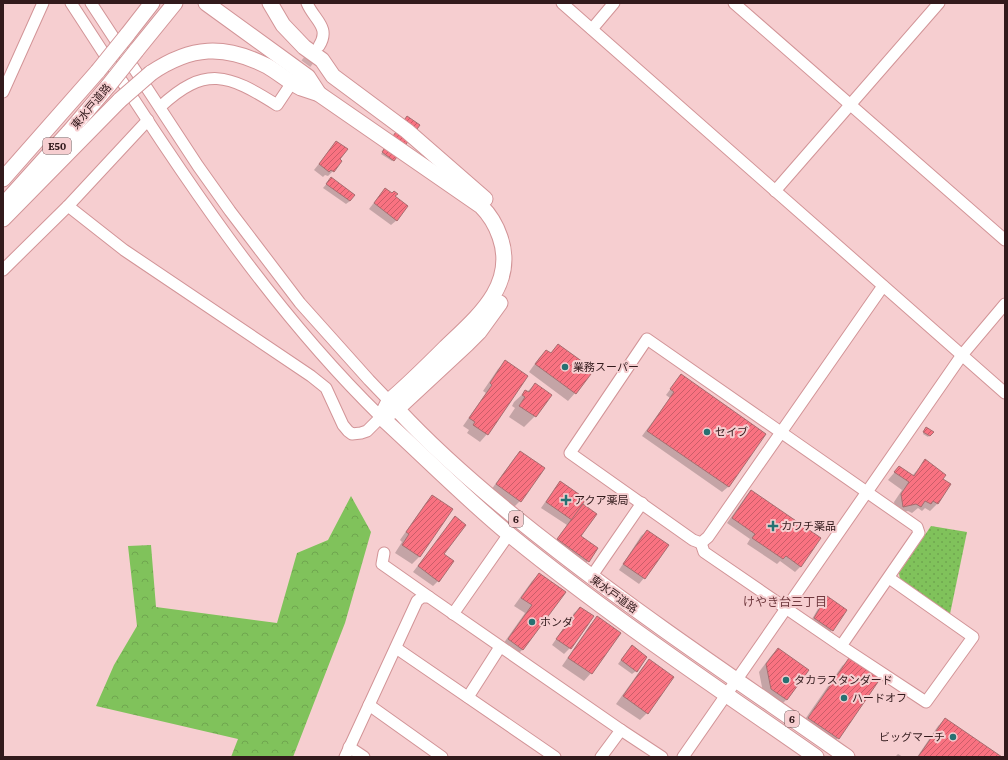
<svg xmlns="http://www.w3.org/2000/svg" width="1008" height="760" viewBox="0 0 1008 760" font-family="Literata,'Noto Sans JP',serif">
<defs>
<pattern id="green-dots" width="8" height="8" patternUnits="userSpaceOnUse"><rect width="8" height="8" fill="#80c25b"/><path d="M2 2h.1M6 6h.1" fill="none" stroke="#6fa64f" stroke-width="1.8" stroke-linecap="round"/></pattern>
<pattern id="forest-crowns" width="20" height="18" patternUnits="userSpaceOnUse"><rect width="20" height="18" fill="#80c25b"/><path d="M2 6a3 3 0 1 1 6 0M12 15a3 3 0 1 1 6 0" fill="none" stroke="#6fa64f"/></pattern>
<pattern id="building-hatch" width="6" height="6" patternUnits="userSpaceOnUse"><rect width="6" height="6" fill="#f97281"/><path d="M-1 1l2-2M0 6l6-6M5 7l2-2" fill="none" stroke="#ca5d69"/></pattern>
</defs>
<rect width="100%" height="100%" fill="#f6ced0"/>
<path fill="url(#green-dots)" d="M931 526 967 532 950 614 900 580 899 573Z"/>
<path fill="url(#forest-crowns)" d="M351 496 371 532 345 623 293 757H231L238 739 96 706 114 665 137 626 128 546 151 545 156 607 277 623 297 553 328 540Z"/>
<g fill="#0003">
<path d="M406 119 393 160 392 161 381 154Z"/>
<path d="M336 142 339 160 333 171 328 176 325 175 323 177 314 170Z"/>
<path d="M328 182 350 201 346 204 323 188Z"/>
<path d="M380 195 394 197 397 220 391 225 369 209Z"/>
<path d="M558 345 592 370 575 393 568 401 529 372 539 358 546 351 550 354Z"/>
<path d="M505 362 487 434 480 442 467 433 469 430 463 426 486 393 483 391 498 369Z"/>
<path d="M681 375 765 434 728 487 722 492 642 436 670 398 666 395Z"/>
<path d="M535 384V416L524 427 509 417 515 408 512 406 514 402 526 391 527 392Z"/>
<path d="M925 430 932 432 928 437 923 434Z"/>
<path d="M520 452 543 468 520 501 514 507 491 490 515 457Z"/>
<path d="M926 460 942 479 950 485 937 504 930 511 925 508 922 511 918 508 912 513 908 511 896 514 894 502 902 490 888 480 899 467 912 476Z"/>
<path d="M560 482 582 504 596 514 580 536 588 561 583 566 553 545 567 525 541 508 555 488Z"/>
<path d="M751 491 801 566 795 572 780 561 777 564 747 544 750 539 727 523 746 496Z"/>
<path d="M432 496 452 510 419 557 412 564 395 553 402 542 400 540 425 504Z"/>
<path d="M455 518 443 554 438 581 433 586 413 572Z"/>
<path d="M647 531 644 578 639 584 619 570 641 536Z"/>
<path d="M539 574 564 592 522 650 515 657 501 647 525 613 514 606 532 581Z"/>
<path d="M827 597 846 610 832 630 826 636 809 624 822 602Z"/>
<path d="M580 608 592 617 570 648 564 654 552 645 574 613Z"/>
<path d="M597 618 619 633 591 673 584 681 562 666 590 625Z"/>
<path d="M778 649 807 670 786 700 779 707 764 697 759 672 771 656Z"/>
<path d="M628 650 636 671 632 674 618 664Z"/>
<path d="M850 659 838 738 830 746 801 725 842 666Z"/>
<path d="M649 660 647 713 640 720 616 704 642 668Z"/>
<path d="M945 719 1000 757H917L938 726Z"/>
<path d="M898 754 903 757H895Z"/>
</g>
<g fill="url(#building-hatch)" stroke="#a86d70">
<path d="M407 116 420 125 394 161 382 152Z"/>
<path d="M336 141 348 149 340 159 342 161 334 172 331 170 329 172 319 164Z"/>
<path d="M331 177 355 195 350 201 326 184Z"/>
<path d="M385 188 392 193 394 191 398 194 395 196 408 206 397 221 374 203Z"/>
<path d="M558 344 594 370 576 394 535 364 546 350 551 353Z"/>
<path d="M505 360 528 376 488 435 473 425 475 422 469 418 492 385 490 383Z"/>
<path d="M681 374 766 434 729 487 647 431 674 392 670 389Z"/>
<path d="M535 383 552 395 536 417 519 406 525 397 522 395 525 390 529 392Z"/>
<path d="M926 427 934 432 930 436 923 432Z"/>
<path d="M520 451 545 468 521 502 496 484Z"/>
<path d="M925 459 946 475 943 479 951 484 938 504 933 501 931 504 925 501 921 507 916 504 903 507 901 494 909 482 894 472 899 466 914 476Z"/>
<path d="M560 481 586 499 572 520 546 502Z"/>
<path d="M751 490 821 538 801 567 786 556 783 559 752 538 755 534 732 518Z"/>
<path d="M432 495 453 509 420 557 402 545 409 534 406 532Z"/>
<path d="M583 504 597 514 581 536 598 548 589 562 557 539Z"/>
<path d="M455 516 466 525 444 554 454 561 439 582 418 566Z"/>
<path d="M647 530 669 545 645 579 623 564Z"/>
<path d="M539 573 566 592 523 650 508 639 532 605 521 598Z"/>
<path d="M827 596 847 610 833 631 814 618Z"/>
<path d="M580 607 594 616 571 649 556 639Z"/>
<path d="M597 616 621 633 592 674 568 658Z"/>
<path d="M632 645 647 657 637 672 621 660Z"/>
<path d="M778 648 809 670 787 700 771 689 766 664Z"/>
<path d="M849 658 880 679 839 739 808 718Z"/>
<path d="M649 659 674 677 648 714 623 696Z"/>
<path d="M945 718 1002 757H918Z"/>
</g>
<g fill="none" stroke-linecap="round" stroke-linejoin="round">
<path stroke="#cfaaac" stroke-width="11" stroke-dasharray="11 5.5" stroke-linecap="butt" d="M296 77 317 49"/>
<defs>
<g id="minor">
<path d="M91 3 198 166 230 211 300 303 369 380 394 406"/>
<path d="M307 3C314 20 331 27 319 46"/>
<path d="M562 3 1005 393"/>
<path d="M734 3 1005 240"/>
<path d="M592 29 614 3"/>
<path d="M3 92 43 3"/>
<path d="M160 107C205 65 228 74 277 105L289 87"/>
<path d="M775 191 939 3"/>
<path d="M68 206 124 250 311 376 326 388 343 425 348 431 352 434 361 433 367 431 381 417C257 296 165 147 71 3"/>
<path d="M3 270 68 206 148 120"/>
<path d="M701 543 704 552 841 646 926 702 973 637 889 578"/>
<path d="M384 553 382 564 429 597"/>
<path d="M591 577 642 503"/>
<path d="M453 614 509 534"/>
<path d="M841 646 919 533 917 527 647 339 570 453 693 540 701 543 708 537 883 286"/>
<path d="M396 648 555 757"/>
<path d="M468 697 500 647"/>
<path d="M369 705 442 757"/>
<path d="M349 747 364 757"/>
<path d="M345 757 417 601 422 597H429L621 730 662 757"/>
<path d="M601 757 621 730"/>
<path d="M683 757 962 355 1005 304"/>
</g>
<g id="highway">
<path d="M206 3 308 77 319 94"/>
<path d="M270 3 283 25 304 47 322 60 333 76 407 131 485 199"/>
<path d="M127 35 152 3"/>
<path d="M136 51 175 3"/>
<path d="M151 73C191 46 224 44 267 66 279 73 289 82 301 88 307 90 313 92 319 94L481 206C490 215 496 225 500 237 517 286 476 318 445 348 427 366 409 384 389 401L381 417"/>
<path d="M3 179 98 71"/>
<path d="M3 205 69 132 109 85"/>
<path d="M3 219 120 100"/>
<path d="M397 409C446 462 502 508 558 551 652 624 750 689 847 757"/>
<path d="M381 417 397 409 467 344 479 332 500 303"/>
<path d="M381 417C424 456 465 498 510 535 608 615 713 685 816 757"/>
</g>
</defs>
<use href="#minor" stroke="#d29497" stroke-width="13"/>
<use href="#highway" stroke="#d29497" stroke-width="17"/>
<use href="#minor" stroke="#fff" stroke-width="11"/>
<use href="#highway" stroke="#fff" stroke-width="15"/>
<defs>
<g id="highway-bridge">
<path d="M98 71 127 35"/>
<path d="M109 85 136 51"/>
<path d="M120 100 151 73"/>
</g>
</defs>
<use href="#highway-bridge" stroke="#d29497" stroke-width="17" stroke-linecap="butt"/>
<use href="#highway-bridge" stroke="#fff" stroke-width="15"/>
</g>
<g fill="#277172" stroke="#f6ced0" stroke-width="1.5">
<circle cx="565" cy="367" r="4"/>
<circle cx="707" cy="432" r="4"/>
<path d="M564 494h4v4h4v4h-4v4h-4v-4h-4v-4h4z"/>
<path d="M771 520h4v4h4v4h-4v4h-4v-4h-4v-4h4z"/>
<circle cx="532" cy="622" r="4"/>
<circle cx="786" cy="680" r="4"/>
<circle cx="844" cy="698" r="4"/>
<circle cx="953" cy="737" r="4"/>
</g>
<g text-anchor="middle" stroke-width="4" stroke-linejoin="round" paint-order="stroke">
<g fill="#f6ced0" stroke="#6d5052" stroke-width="1">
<rect x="43" y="138" width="28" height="16" rx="3"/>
<rect x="509" y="511" width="14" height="16" rx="3"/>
<rect x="785" y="711" width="14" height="16" rx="3"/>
</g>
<g font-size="10" font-weight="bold" fill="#321a1c">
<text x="57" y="150">E50</text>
<text x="516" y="523">6</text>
<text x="792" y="723">6</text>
</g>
<g font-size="11" fill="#321a1c" stroke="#f6ced0">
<text transform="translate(91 106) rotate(-50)" y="4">東水戸道路</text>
<text transform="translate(614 594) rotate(36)" y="4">東水戸道路</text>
</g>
<g font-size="11" fill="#321a1c" stroke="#f6ced0" text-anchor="start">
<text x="573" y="371">業務スーパー</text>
<text x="715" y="436">セイブ</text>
<text x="574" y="504">アクア薬局</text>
<text x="781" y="530">カワチ薬品</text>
<text x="540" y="626">ホンダ</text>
<text x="794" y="684">タカラスタンダード</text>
<text x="852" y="702">ハードオフ</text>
<text x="945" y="741" text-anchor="end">ビッグマーチ</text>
</g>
<g font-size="12" fill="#6f393e" stroke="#f6ced0">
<text x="785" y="606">けやき台三丁目</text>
</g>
</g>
<rect width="1008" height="760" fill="none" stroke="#321a1c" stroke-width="8"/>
</svg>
